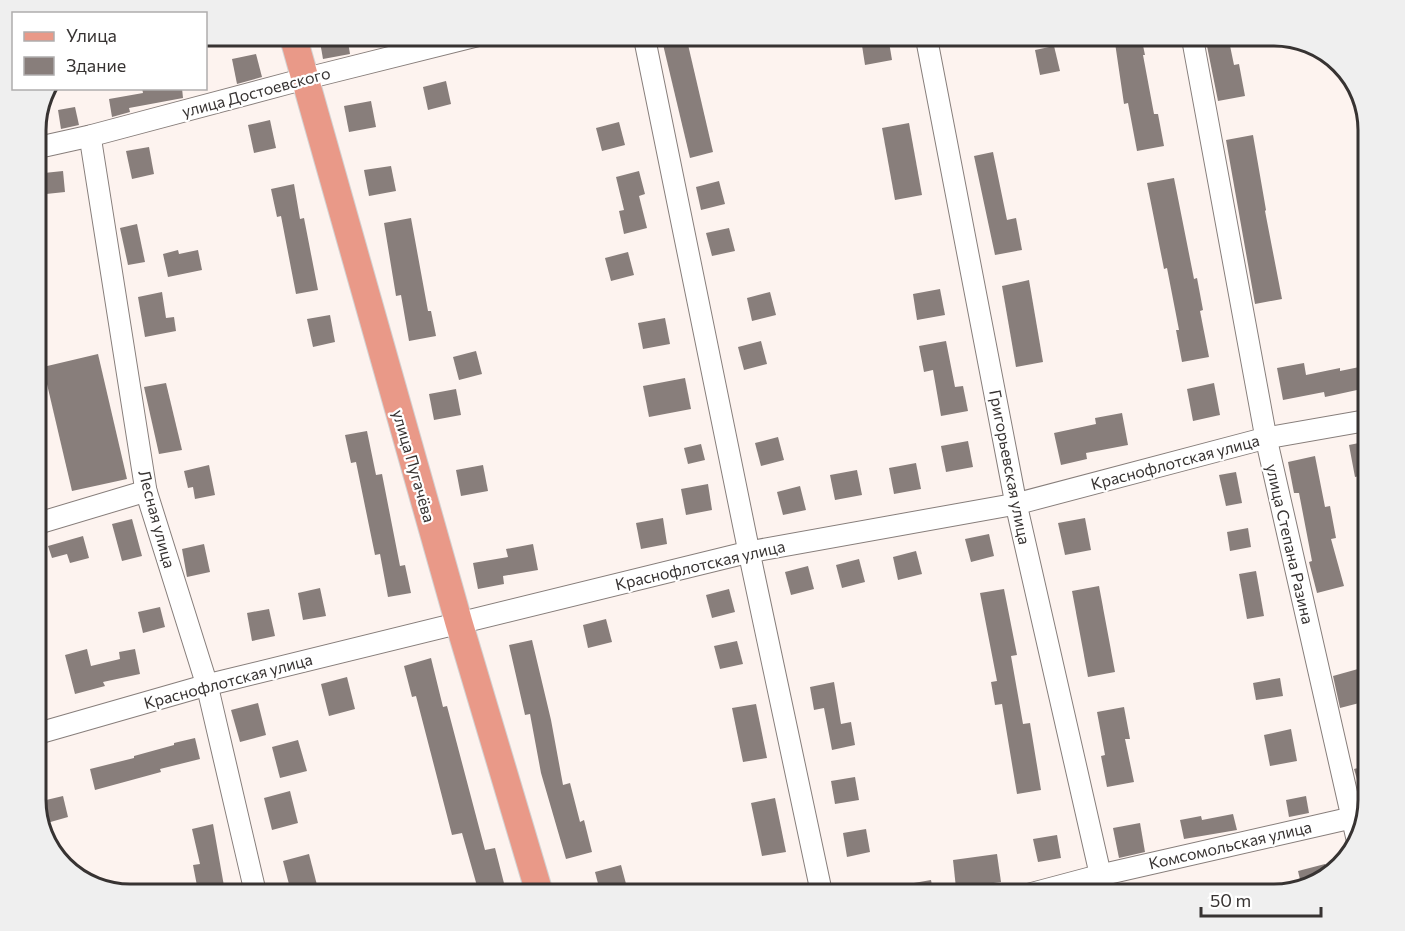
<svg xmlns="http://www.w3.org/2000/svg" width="1405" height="931" viewBox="0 0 1405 931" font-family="Commissioner,sans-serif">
<rect width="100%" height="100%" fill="#fdf3ef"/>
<g fill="#887e7b">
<path d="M319 36H347L350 54 323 59Z"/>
<path d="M661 36H686L713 152 690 158Z"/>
<path d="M877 36H888L892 60 865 65 861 39Z"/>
<path d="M1114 36H1141L1145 55H1143L1154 114H1158L1164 146 1137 151 1128 103 1124 104Z"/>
<path d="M1205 36H1228L1234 65 1239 64 1245 96 1218 101Z"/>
<path d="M1054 46 1060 71 1040 75 1035 50Z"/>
<path d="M256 54 262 77 237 84 232 59Z"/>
<path d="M446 81 451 104 428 110 423 87Z"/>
<path d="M142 88H182L183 98 129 108 130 112 112 117 109 99 143 93Z"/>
<path d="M371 101 376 127 349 132 344 106Z"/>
<path d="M75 107 79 125 61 129 58 110Z"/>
<path d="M270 120 276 148 254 153 248 125Z"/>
<path d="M619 122 625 145 602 151 596 128Z"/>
<path d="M909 123 922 195 895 200 882 128Z"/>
<path d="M1253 135 1266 210 1265 211 1282 299 1255 304 1226 140Z"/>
<path d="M149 147 154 174 132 179 126 151Z"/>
<path d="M993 152 1007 220 1016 218 1022 250 995 255 974 156Z"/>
<path d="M391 166 396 191 369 196 364 170Z"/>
<path d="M63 171 65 192 46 194 44 173Z"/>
<path d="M639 171 645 194 639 196 647 228 624 234 619 211 624 210 616 177Z"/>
<path d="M1174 178 1194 279 1197 278 1203 310 1200 311 1209 357 1182 362 1176 330H1179L1167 268 1164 269 1147 183Z"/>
<path d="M719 181 725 204 701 210 696 187Z"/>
<path d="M294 184 300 219 304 218 318 290 296 294 281 216 277 217 271 189Z"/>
<path d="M411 218 428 311H431L436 336 409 341 401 295 396 296 384 223Z"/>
<path d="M137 224 145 262 128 265 120 228Z"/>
<path d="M729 228 735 251 712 256 706 233Z"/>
<path d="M178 250 179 254 198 250 202 270 168 277 163 254Z"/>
<path d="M628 252 634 275 611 281 605 258Z"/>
<path d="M1029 280 1043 362 1016 367 1002 286Z"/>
<path d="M940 289 945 315 917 320 913 294Z"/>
<path d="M162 292 166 318 174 317 176 331 145 337 138 297Z"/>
<path d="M770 292 776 315 752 321 747 298Z"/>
<path d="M330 315 335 342 313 347 307 319Z"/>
<path d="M665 318 670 344 643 349 638 323Z"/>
<path d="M761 341 767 364 744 370 738 347Z"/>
<path d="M946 341 955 387 963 386 968 411 941 416 933 370 924 372 919 346Z"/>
<path d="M476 351 482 374 459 380 453 357Z"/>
<path d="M98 354 127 479 72 491 43 367Z"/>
<path d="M1304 363 1306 375 1340 368V371L1369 365V391L1357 393V390L1325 397 1324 392 1283 400 1277 368Z"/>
<path d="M685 378 691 409 649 417 643 386Z"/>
<path d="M166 383 182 450 159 454 144 387Z"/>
<path d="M1214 383 1220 415 1193 421 1187 389Z"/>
<path d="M456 389 461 415 434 420 429 394Z"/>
<path d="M1122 413 1128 445 1086 453 1087 459 1061 465 1054 433 1096 424 1095 418Z"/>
<path d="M367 431 376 475 382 474 400 566 405 565 411 593 388 597 380 554 375 555 356 462 351 463 345 435Z"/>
<path d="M778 437 784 460 761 466 755 443Z"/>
<path d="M968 441 973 467 946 472 941 446Z"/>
<path d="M1369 441V474L1355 477 1349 445Z"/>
<path d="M701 444 705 460 688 464 684 448Z"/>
<path d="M1315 456 1325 507 1330 506 1336 538 1331 539 1344 586 1317 593 1309 562 1312 561 1299 493H1294L1288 462Z"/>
<path d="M916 463 921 489 894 494 889 468Z"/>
<path d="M209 465 215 495 195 499 193 487 188 488 184 471Z"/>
<path d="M483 465 488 491 461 496 456 470Z"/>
<path d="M857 470 862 495 835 500 830 475Z"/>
<path d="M1236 472 1242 503 1226 506 1219 475Z"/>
<path d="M708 484 712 510 686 515 681 489Z"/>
<path d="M800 486 806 510 783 515 777 492Z"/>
<path d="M663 518 667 544 641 549 636 523Z"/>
<path d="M1085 518 1091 550 1065 555 1058 523Z"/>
<path d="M132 519 142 556 122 561 112 524Z"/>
<path d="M1248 528 1251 547 1230 551 1227 532Z"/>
<path d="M989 534 994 556 971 562 965 539Z"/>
<path d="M83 536 89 558 70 563 67 554 52 558 48 546Z"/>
<path d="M204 544 210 572 187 577 182 549Z"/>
<path d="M533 544 538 570 503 576 504 584 478 589 473 563 508 557 506 549Z"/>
<path d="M916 551 922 574 898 580 893 557Z"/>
<path d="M859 559 865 582 842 588 836 565Z"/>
<path d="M808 566 814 589 791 595 785 572Z"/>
<path d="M1256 571 1264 616 1247 619 1239 574Z"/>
<path d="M1099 586 1115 672 1088 677 1072 591Z"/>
<path d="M320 588 326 616 303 620 298 593Z"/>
<path d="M729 589 735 612 712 618 706 595Z"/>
<path d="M1004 589 1017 655 1011 656 1023 724 1030 723 1041 790 1017 794 1002 704 995 705 991 682 997 681 980 593Z"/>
<path d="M160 607 165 627 143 633 138 612Z"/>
<path d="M269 609 275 636 252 641 247 613Z"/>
<path d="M606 619 612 642 588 648 583 625Z"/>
<path d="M532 640 551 720 563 785 570 783 580 822 584 820 592 852 566 859 541 773 530 714 525 715 509 645Z"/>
<path d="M737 641 743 664 720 669 714 646Z"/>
<path d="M87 649 91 666 120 659 119 652 135 649 140 674 103 682 105 686 75 694 65 655Z"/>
<path d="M431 658 443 707 447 706 485 850 495 848 507 895H483L480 885 477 886 462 833 452 835 416 696 412 697 404 666Z"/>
<path d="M1358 669 1367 701 1340 708 1333 676Z"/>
<path d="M347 677 355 709 329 716 321 684Z"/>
<path d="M1280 678 1283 696 1256 700 1253 683Z"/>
<path d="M834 682 841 724 851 722 855 745 832 750 824 708 814 710 810 687Z"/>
<path d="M258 703 266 735 240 742 231 710Z"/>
<path d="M756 704 767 758 743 762 732 708Z"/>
<path d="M1124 707 1130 739H1125L1134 782 1107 787 1101 756 1105 755 1097 712Z"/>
<path d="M1291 729 1297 761 1270 766 1264 735Z"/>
<path d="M195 738 200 759 160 769 161 772 95 790 90 769 134 758V756L174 745V743Z"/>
<path d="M298 740 307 771 280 778 272 747Z"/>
<path d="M1369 765V801L1368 803H1364L1354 769Z"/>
<path d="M855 777 859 800 835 804 831 781Z"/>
<path d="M290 791 298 823 272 830 264 798Z"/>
<path d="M63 796 68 817 47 823 42 801Z"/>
<path d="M1306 796 1309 813 1289 817 1286 800Z"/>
<path d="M775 798 786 852 762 856 751 803Z"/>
<path d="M1233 814 1237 830 1184 839 1180 820 1201 816 1202 820Z"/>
<path d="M1140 823 1145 852 1119 858 1113 828Z"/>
<path d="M213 824 224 886 198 891 193 865 200 864 192 829Z"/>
<path d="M866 829 870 852 847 857 843 833Z"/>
<path d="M1057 835 1061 858 1038 862 1033 839Z"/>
<path d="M309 854 317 885 291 892 283 861Z"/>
<path d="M997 854 1001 882 956 888 953 860Z"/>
<path d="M1325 864 1328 877 1322 883 1302 888 1298 871Z"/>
<path d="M621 865 629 895H601L595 872Z"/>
<path d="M931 880 934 895H910L908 884Z"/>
</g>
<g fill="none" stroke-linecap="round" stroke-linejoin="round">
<defs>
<g id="minor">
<path d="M644 36 749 552 822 895"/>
<path d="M926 36 1016 504 1105 895"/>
<path d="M1192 36 1266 438 1357 839"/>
<path d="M90 136 146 491 207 685 256 895"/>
<path d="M36 148 90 136 304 79 476 36"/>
<path d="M36 524 146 491"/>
<path d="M36 734 207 685 749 552 1016 504 1266 438 1369 420"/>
<path d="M1026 895 1101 875 1364 815"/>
</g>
<path id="major" d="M293 36 459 623 540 895"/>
</defs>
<use href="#minor" stroke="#877e7b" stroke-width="23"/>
<use href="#major" stroke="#d3d2d2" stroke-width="29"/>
<use href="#minor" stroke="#fff" stroke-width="21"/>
<use href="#major" stroke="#e99988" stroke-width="27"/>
</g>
<g text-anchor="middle" stroke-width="4.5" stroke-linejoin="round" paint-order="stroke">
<g font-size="16" fill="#373332" stroke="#fff">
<text transform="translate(256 92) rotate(-15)" y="6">улица Достоевского</text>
<text transform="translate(1175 462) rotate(-15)" y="6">Краснофлотская улица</text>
<text transform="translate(414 466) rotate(74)" y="6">улица Пугачёва</text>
<text transform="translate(1010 467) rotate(79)" y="6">Григорьевская улица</text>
<text transform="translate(157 519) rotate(75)" y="6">Лесная улица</text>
<text transform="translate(1290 544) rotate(77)" y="6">улица Степана Разина</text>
<text transform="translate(700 565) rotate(-13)" y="6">Краснофлотская улица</text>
<text transform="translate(228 681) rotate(-15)" y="6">Краснофлотская улица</text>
<text transform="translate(1230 845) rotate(-13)" y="6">Комсомольская улица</text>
</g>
</g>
<path d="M0 0H1405V931H0ZM130 46H1274A84 84 0 0 1 1358 130V800A84 84 0 0 1 1274 884H130A84 84 0 0 1 46 800V130A84 84 0 0 1 130 46Z" fill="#efefef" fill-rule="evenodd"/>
<path fill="none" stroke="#373332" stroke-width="3" d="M130 46H1274A84 84 0 0 1 1358 130V800A84 84 0 0 1 1274 884H130A84 84 0 0 1 46 800V130A84 84 0 0 1 130 46Z"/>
<rect x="12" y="12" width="195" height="78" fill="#ffffff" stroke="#afadad" stroke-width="1.5"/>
<rect x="24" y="32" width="30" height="9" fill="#e99988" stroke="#afadad" stroke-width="1.5"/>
<text x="66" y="42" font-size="18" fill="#373332">Улица</text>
<rect x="24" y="57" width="30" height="18" fill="#887e7b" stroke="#afadad" stroke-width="1.5"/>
<text x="66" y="72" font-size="18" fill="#373332">Здание</text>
<path d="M1201 907v9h120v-9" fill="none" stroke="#373332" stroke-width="3"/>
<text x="1210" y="907" font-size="18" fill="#373332" stroke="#ffffff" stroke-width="4.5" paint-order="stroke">50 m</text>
</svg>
